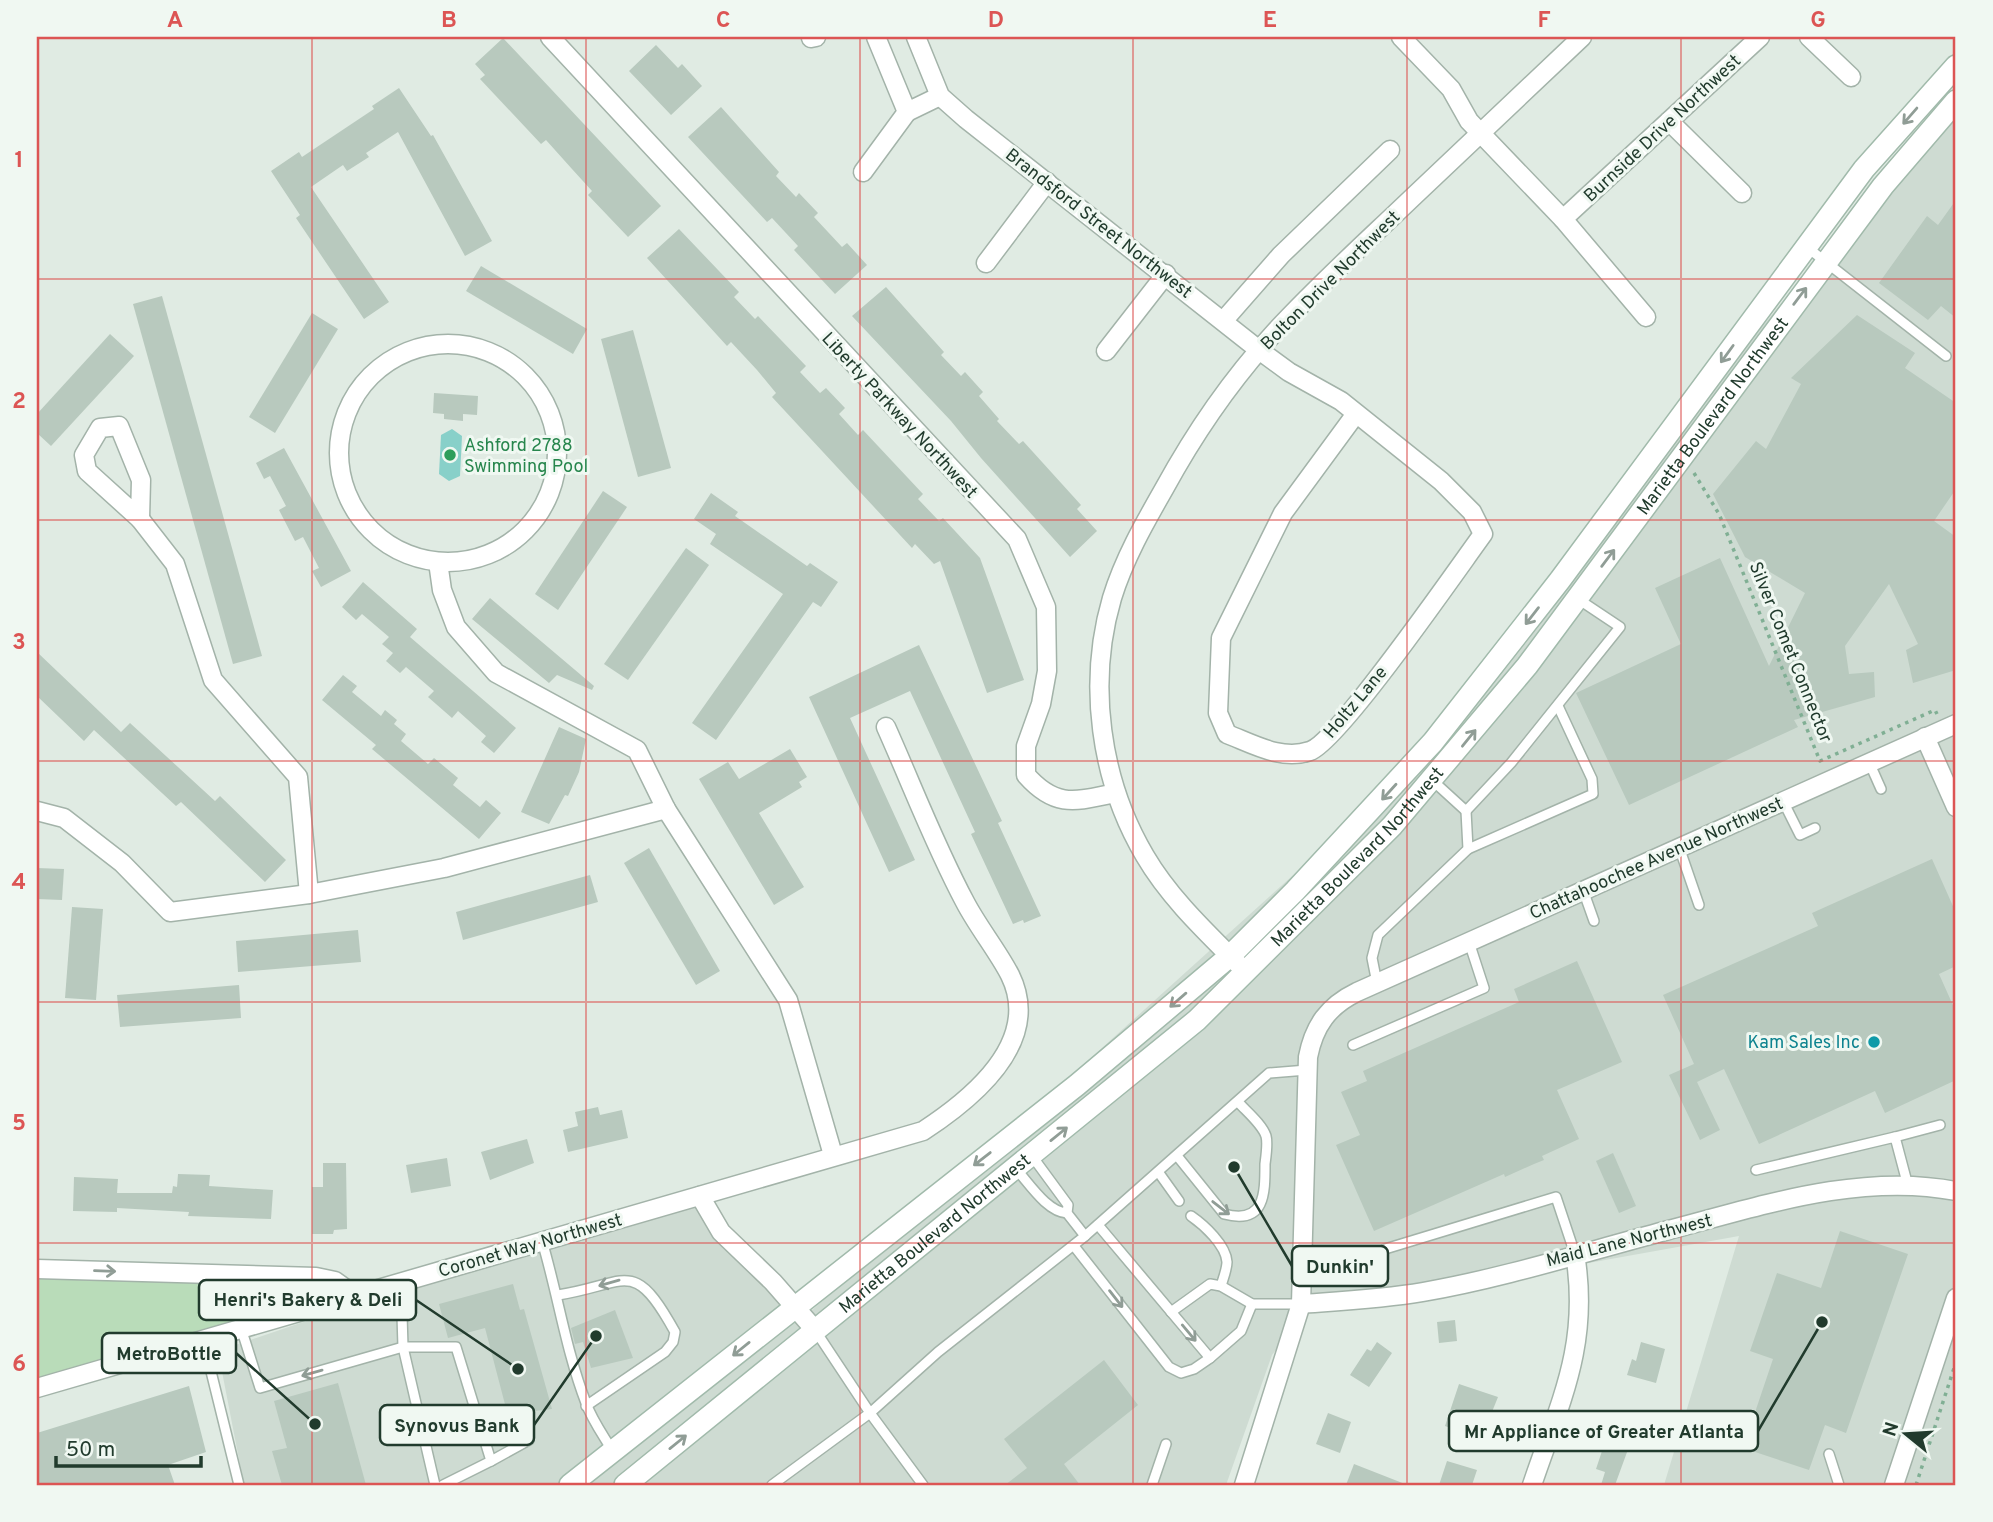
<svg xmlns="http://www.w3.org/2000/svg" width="1993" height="1522" viewBox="0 0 1993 1522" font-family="Overpass,sans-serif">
<rect width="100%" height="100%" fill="#e0ebe3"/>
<path fill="#cedbd2" d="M1956 106V1485H1664L1739 1236 1304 1314 1272 1355 1226 1485H244L218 1351 542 1241 692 1196 800 1321 1374 802 1903 154Z"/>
<path fill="#b9dcb9" d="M37 1274 345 1286 37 1382Z"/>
<path fill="#88d0c9" d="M452 429 462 436 460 476 449 481 439 474 441 435Z"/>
<g fill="#b8c9be">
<path d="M503 38 661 206 628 237 588 195 592 191 572 169 546 140 541 144 480 79 485 75 475 64Z"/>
<path d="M656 45 678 68 682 64 702 86 671 115 629 71Z"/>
<path d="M399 88 431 136 433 135 492 241 465 256 398 132 366 153 369 157 347 171 343 165 311 187 389 302 364 319 296 218 300 215 271 171 299 152 302 157 374 109 372 106Z"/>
<path d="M721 107 779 172 776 176 796 197 799 193 818 213 814 217 842 247 847 243 867 265 835 294 794 250 798 246 772 218 767 222 688 137Z"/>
<path d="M1956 200V318L1941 306 1928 320 1879 283 1927 216 1938 225Z"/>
<path d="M679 229 739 292 734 297 755 319 758 316 806 366 800 372 820 393 826 388 845 408 839 414 858 435 863 430 923 494 918 499 939 521 943 518 980 558 1024 680 987 693 940 561 934 564 915 544 912 548 772 397 776 393 757 370 731 342 727 346 647 258Z"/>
<path d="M481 266 587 329 573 354 466 291Z"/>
<path d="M886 287 944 352 941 355 961 376 965 372 983 392 979 396 999 419 997 421 1019 444 1023 441 1081 505 1077 509 1097 531 1070 557 981 458 951 421 852 316Z"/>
<path d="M162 296 262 656 233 664 133 304Z"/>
<path d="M312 313 338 329 275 433 249 417Z"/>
<path d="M1857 315 1915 353 1905 368 1956 403V489L1934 521 1956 537V670L1913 683 1906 650 1918 644 1889 584 1845 646 1849 674 1874 672 1875 697 1794 720 1798 727 1629 805 1576 693 1681 644 1655 588 1720 558 1769 666 1805 593 1745 557 1713 494 1756 441 1766 449 1801 384 1791 378Z"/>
<path d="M633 330 671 468 638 477 601 339Z"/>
<path d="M110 334 134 356 51 446 37 433V414Z"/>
<path d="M434 393 478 396 477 415 463 414V421L444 419V414L433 413Z"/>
<path d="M284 448 351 571 321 587 312 571 319 568 303 537 295 541 279 510 286 506 270 476 264 479 256 463Z"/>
<path d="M603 491 627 507 558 610 535 594Z"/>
<path d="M711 493 738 512 735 516 807 566 810 563 838 582 821 607 813 602 716 740 692 723 783 594 710 544 716 534 694 519Z"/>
<path d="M686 548 709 565 628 680 604 664Z"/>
<path d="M363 582 417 629 410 637 516 728 494 753 481 742 486 736 458 711 452 718 428 697 434 691 406 667 400 673 386 661 393 653 382 644 389 637 362 614 356 620 342 607Z"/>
<path d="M490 598 594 686 592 690 557 675 549 683 472 619Z"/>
<path d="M919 645 1002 821 998 823 1041 916 1024 923 1023 920 1013 924 971 834 975 832 910 691 850 718 915 860 889 872 809 697Z"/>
<path d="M37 652 121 732 130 723 215 801 220 796 286 860 265 882 181 802 176 806 94 730 84 741 37 696Z"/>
<path d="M343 675 357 686 352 692 381 716 385 710 397 720 394 724 406 734 401 741 428 764 434 758 458 778 453 785 480 807 486 800 501 813 479 839 372 749 376 745 322 700Z"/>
<path d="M559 727 586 739 579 772 568 796 565 795 549 824 521 812Z"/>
<path d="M790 749 807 777 799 782 802 787 759 813 804 887 774 905 699 779 728 762 739 779Z"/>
<path d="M649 848 720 971 696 985 624 863Z"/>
<path d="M1932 859 1956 913V966L1939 974 1956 1012V1080L1885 1113 1875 1091 1759 1144 1724 1069 1697 1082 1720 1130 1700 1140 1669 1075 1694 1064 1663 995 1818 926 1812 913Z"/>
<path d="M37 868 64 869 62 900 37 899Z"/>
<path d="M590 875 598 902 463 940 456 912Z"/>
<path d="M72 907 103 909 96 1000 65 998Z"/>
<path d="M358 930 361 962 238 972 236 941Z"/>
<path d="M1577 961 1622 1062 1557 1090 1579 1139 1542 1156 1544 1160 1534 1164 1505 1177 1504 1174 1374 1231 1336 1145 1360 1135 1341 1092 1367 1081 1363 1071 1519 1002 1514 989Z"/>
<path d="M239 985 241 1018 120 1027 117 995Z"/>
<path d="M598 1107 600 1115 622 1110 628 1138 568 1152 563 1130 578 1126 575 1112Z"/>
<path d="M527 1139 534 1163 490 1180 481 1152Z"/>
<path d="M1613 1153 1636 1206 1619 1213 1596 1161Z"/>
<path d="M447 1158 451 1186 411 1193 406 1165Z"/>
<path d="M323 1163H346L347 1229 334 1230 333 1234H312V1187H323Z"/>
<path d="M178 1174 210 1175 209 1186 273 1190 271 1219 188 1216 189 1212 117 1208V1212L73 1211 74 1177 118 1179 117 1193H172L173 1186 177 1187Z"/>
<path d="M1840 1231 1908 1254 1846 1433 1825 1425 1809 1470 1743 1448 1773 1359 1750 1351 1777 1273 1821 1288Z"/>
<path d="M513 1284 520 1310 524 1309 552 1409 526 1412 523 1407 507 1412 485 1328 448 1338 439 1304Z"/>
<path d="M615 1310 633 1358 591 1368 583 1342 575 1344 571 1328Z"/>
<path d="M1455 1320 1457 1341 1439 1343 1437 1322Z"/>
<path d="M1377 1342 1392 1353 1369 1387 1350 1375 1367 1349 1371 1351Z"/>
<path d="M1641 1342 1665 1349 1656 1383 1627 1375 1632 1359 1636 1361Z"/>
<path d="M1104 1360 1138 1405 1064 1464 1080 1485H1005L1027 1468 1004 1439Z"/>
<path d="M338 1383 366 1485H282L272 1451 287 1448 274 1401Z"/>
<path d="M1459 1384 1498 1397 1481 1439 1445 1426Z"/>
<path d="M189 1386 206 1452 168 1465 175 1485H37V1433Z"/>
<path d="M1328 1413 1351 1422 1340 1453 1316 1444Z"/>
<path d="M1607 1436 1630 1444 1615 1485H1601L1605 1472 1596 1469Z"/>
<path d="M1447 1461 1477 1470 1472 1485H1439Z"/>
<path d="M1354 1464 1405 1484V1485H1346Z"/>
</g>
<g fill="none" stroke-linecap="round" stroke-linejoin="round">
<defs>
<g id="service">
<path d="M1808 248 1946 356"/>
<path d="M1869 762 1881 789"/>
<path d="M1432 780 1466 811 1511 763 1620 627 1578 599"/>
<path d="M1783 801 1800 835 1815 828"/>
<path d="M1679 847 1699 905"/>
<path d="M1468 849 1593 794 1592 779 1558 706"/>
<path d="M1583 890 1594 921"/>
<path d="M1377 983 1372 958 1378 935 1468 849 1466 811"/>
<path d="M1353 1045 1484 988 1469 942"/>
<path d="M1895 1137 1940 1125"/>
<path d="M1178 1157 1224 1214C1265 1225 1265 1194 1265 1164 1266 1156 1268 1143 1266 1136 1262 1124 1246 1111 1238 1102"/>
<path d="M1016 1169C1029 1183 1047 1212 1067 1213"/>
<path d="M1756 1170 1895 1137 1908 1186"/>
<path d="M1159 1173 1179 1201"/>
<path d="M1191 1216C1204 1225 1226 1245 1227 1262 1227 1269 1223 1279 1221 1286"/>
<path d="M1098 1225 1210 1358"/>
<path d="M1085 1236 1269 1073 1307 1070"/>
<path d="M542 1241C558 1295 566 1351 586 1403 592 1420 603 1435 612 1450"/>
<path d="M1074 1246 1169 1367 1181 1373 1194 1369 1210 1358 1241 1331 1252 1304"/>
<path d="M1385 1249 1556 1197 1575 1254"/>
<path d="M401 1283 403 1347 435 1485"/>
<path d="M558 1295C628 1284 633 1256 675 1332L673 1342 665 1352 586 1406"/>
<path d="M1171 1312 1210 1284 1221 1286 1252 1304H1301"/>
<path d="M241 1328 260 1388 403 1347H456L491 1461 443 1485"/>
<path d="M203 1339 239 1485"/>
<path d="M1829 1454 1839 1485"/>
<path d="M491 1461 529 1440"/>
<path d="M772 1485 870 1413 815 1330"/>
<path d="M923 1485 870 1413 938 1352 1085 1236 1067 1213 1068 1205 1032 1156"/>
<path d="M1152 1485 1166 1444"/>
</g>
<g id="minor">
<path d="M550 37 1017 539 1046 607 1047 671 1041 704 1026 746V775C1056 809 1076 801 1116 793"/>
<path d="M876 37 907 112 940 96"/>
<path d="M916 37 940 96 966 119 1259 350 1289 372 1341 401 1441 481 1472 512 1483 534C1458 568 1338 742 1310 751 1282 761 1253 744 1227 734L1218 713 1221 638 1283 513 1355 415"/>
<path d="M1401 37 1451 89 1469 121 1563 219 1646 317"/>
<path d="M1809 37 1851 77"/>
<path d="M811 38 816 37"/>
<path d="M1669 121 1742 193"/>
<path d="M863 172 907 112"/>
<path d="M1563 219 1760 37"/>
<path d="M986 263 1047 182"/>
<path d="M1224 320 1281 255 1390 150"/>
<circle cx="448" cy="453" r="109"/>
<path d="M1106 351 1166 274"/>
<path d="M119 426 141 480 140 519 87 471 84 455 100 428Z"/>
<path d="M140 519 175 564 213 680 298 777 309 894"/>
<path d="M438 562 442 590 456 627 496 673 637 750 666 809 788 1000 833 1155"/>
<path d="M1925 737 1956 807"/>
<path d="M37 811 64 818 122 863 170 912 309 894 444 868 666 809"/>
<path d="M1239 965C1205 931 1169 897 1145 856 1100 780 1087 683 1112 598 1124 559 1144 524 1164 489 1194 434 1231 380 1274 333 1318 285 1367 241 1414 196 1470 143 1526 90 1582 37"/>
<path d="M700 1196 721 1232 773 1282 815 1330"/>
<path d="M37 1269 316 1277 335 1281 356 1296"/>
<path d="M1301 1304C1342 1301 1382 1299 1423 1292 1504 1278 1585 1252 1665 1231 1758 1207 1859 1172 1956 1191"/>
<path d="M37 1388 923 1131C972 1099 1043 1042 1010 975 997 950 978 927 965 902 935 846 912 785 886 727"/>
<path d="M1244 1485 1301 1304 1308 1057C1314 1026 1328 1006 1357 992L1956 724"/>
<path d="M1532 1485C1560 1402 1590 1345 1575 1254"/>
<path d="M1894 1485 1956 1298"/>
</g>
<g id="secondary">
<path d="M570 1485 1077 1085 1230 956 1295 891 1433 742 1560 580 1864 169 1956 66"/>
<path id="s1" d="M625 1485 1197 1020 1392 826 1527 666 1883 186 1956 101"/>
</g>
</defs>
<use href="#service" stroke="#a3b3a9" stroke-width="12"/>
<use href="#minor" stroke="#a3b3a9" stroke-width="21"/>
<use href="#secondary" stroke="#a1baab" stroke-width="24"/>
<g stroke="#80af94" stroke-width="3.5" stroke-dasharray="3.5 5" stroke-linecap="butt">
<path d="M1694 473 1719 514 1820 761 1935 710 1937 714"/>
<path d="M1916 1485 1956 1362"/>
</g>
<use href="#service" stroke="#fff" stroke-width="9"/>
<use href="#minor" stroke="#fff" stroke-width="18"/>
<use href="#secondary" stroke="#fff" stroke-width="21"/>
</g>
<defs><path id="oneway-shaft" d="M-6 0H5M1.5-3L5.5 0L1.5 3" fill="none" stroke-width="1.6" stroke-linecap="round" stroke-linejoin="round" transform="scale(1.75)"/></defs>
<g stroke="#909d96">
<use href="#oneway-shaft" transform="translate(1910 116) rotate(131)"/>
<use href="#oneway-shaft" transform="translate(1800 296) rotate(-53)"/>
<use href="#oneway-shaft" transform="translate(1727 354) rotate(126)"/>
<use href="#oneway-shaft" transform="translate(1608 558) rotate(-53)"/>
<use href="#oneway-shaft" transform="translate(1532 616) rotate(128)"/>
<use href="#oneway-shaft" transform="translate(1469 738) rotate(-51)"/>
<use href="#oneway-shaft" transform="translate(1389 792) rotate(132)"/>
<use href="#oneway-shaft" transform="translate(1178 1000) rotate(139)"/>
<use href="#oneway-shaft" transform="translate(1059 1134) rotate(-39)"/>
<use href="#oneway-shaft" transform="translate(982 1159) rotate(142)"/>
<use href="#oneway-shaft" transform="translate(1221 1208) rotate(38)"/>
<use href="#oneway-shaft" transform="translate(105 1271) rotate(2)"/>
<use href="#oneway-shaft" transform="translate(609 1283) rotate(164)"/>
<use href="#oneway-shaft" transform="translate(1116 1299) rotate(52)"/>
<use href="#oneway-shaft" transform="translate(1189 1333) rotate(50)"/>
<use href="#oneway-shaft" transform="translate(741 1349) rotate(141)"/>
<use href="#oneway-shaft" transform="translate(312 1373) rotate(164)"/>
<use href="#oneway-shaft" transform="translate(678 1442) rotate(-39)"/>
</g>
<path fill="none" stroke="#dc5554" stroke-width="2" stroke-opacity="0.55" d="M312 37V1485M586 37V1485M860 37V1485M1133 37V1485M1407 37V1485M1681 37V1485M37 279H1956M37 520H1956M37 761H1956M37 1002H1956M37 1243H1956"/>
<circle fill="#2e9e5b" stroke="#f0f8f2" stroke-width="2.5" cx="450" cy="455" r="7"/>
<circle fill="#0f9aa8" stroke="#f0f8f2" stroke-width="2.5" cx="1874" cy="1042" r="7"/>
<g text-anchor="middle" stroke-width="6" stroke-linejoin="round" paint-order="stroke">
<g font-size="18" fill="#213b2d" stroke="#f0f8f2">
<text transform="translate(1662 128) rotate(-43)" y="6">Burnside Drive Northwest</text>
<text transform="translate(1099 223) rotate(38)" y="6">Brandsford Street Northwest</text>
<text transform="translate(1330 280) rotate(-45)" y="6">Bolton Drive Northwest</text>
<text transform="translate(900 415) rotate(47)" y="6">Liberty Parkway Northwest</text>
<text dy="6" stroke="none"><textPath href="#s1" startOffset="1533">Marietta Boulevard Northwest</textPath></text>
<text transform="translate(1791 652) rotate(68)" y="6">Silver Comet Connector</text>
<text transform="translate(1355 702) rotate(-50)" y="6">Holtz Lane</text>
<text dy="6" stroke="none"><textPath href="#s1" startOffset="966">Marietta Boulevard Northwest</textPath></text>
<text transform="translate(1656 858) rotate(-24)" y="6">Chattahoochee Avenue Northwest</text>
<text dy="6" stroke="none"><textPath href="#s1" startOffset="399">Marietta Boulevard Northwest</textPath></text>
<text transform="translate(1629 1240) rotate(-14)" y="6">Maid Lane Northwest</text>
<text transform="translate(530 1245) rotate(-16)" y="6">Coronet Way Northwest</text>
</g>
<g font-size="18" fill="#27864d" stroke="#f0f8f2" text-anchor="start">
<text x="464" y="451">Ashford 2788<tspan x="464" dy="21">Swimming Pool</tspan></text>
</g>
<g font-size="18" fill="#0d838f" stroke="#f0f8f2" text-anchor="end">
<text x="1860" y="1048">Kam Sales Inc</text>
</g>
</g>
<path fill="none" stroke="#213b2d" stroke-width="2.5" d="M1234 1167L1292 1266M518 1369L416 1300M315 1424L236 1353M596 1336L534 1425M1822 1322L1758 1431"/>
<g fill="#213b2d" stroke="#f0f8f2" stroke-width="2.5">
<circle cx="1234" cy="1167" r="7"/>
<circle cx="518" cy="1369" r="7"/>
<circle cx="315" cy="1424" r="7"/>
<circle cx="596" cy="1336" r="7"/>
<circle cx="1822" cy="1322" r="7"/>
</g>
<g fill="#f0f8f2" stroke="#213b2d" stroke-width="2.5">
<rect x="1292" y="1246" width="96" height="40" rx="7"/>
<rect x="199" y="1280" width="217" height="40" rx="7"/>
<rect x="102" y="1333" width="134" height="40" rx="7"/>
<rect x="380" y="1405" width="154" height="40" rx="7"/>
<rect x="1449" y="1411" width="309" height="40" rx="7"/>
</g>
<g font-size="19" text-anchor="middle" font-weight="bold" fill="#213b2d">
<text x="1340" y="1273">Dunkin'</text>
<text x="308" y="1306">Henri's Bakery &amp; Deli</text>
<text x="169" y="1360">MetroBottle</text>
<text x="457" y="1432">Synovus Bank</text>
<text x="1604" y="1438">Mr Appliance of Greater Atlanta</text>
</g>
<rect width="1993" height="1522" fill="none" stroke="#f0f8f2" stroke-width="77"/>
<g transform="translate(1906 1434) rotate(288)" stroke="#f0f8f2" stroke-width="5" paint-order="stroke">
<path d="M0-5L12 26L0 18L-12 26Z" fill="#213b2d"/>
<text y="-10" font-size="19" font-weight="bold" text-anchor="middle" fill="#213b2d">N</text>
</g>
<path d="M56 1456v10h145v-10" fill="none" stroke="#213b2d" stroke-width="3.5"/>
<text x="66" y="1456" font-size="21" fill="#213b2d" stroke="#f0f8f2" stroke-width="5" paint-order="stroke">50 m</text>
<rect x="38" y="38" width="1916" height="1446" fill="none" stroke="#dc5554" stroke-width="2.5"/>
<g font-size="23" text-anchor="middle" font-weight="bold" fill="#dc5554">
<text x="175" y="27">A</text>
<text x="449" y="27">B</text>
<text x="723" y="27">C</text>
<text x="996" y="27">D</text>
<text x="1270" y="27">E</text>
<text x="1544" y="27">F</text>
<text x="1818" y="27">G</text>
<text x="19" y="167">1</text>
<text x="19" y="408">2</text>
<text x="19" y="649">3</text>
<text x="19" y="889">4</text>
<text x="19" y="1130">5</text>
<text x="19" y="1371">6</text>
</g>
</svg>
